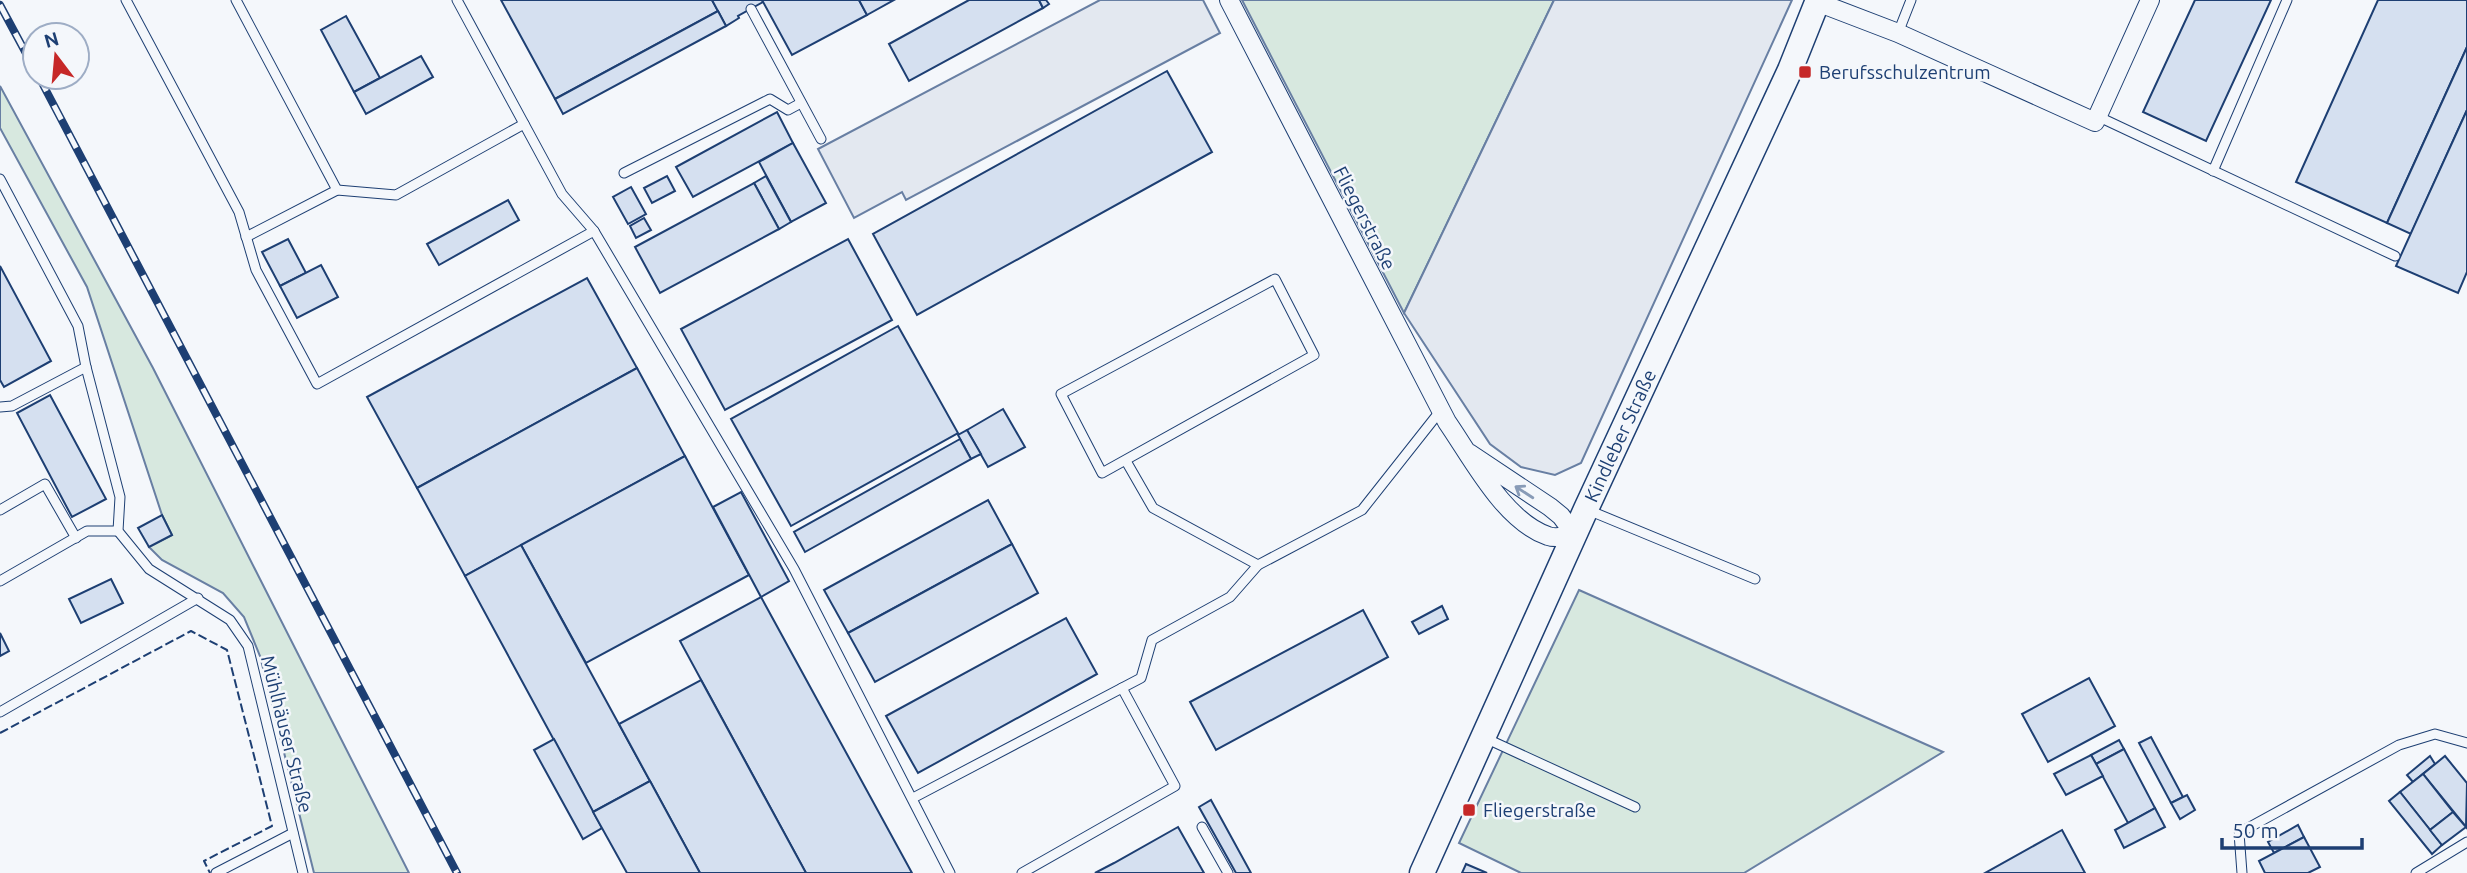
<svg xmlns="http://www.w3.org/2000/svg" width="2467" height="873" viewBox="0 0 2467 873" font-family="Ubuntu,sans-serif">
<rect width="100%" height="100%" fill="#f4f7fb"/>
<g fill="#d7e8df" stroke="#687fa3" stroke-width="2">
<path d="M1242 0H1554L1404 313Z"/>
<path d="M0 86 153 368 409 873H314L260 656 244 617 223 593 162 560 149 547 172 535 162 515 87 287 0 128Z"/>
<path d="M1579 590 1943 752 1744 873H1521L1459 843Z"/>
</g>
<g fill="#e3e8f0" stroke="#687fa3" stroke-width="2">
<path d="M1100 0H1203L1220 33 906 200 902 192 854 218 818 149Z"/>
<path d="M1554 0H1792L1581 463 1555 475 1521 467 1490 444 1404 313Z"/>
</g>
<g fill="#d5e0f0" stroke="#1d3f73" stroke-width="2">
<path d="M501 0H712L718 11 555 99Z"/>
<path d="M712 0H762L763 2 738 16 739 18 726 26Z"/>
<path d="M762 0H859L867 15 792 55Z"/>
<path d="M859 0H894L867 15Z"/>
<path d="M969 0H1039L1043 8 909 81 889 44Z"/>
<path d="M1039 0H1046L1049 4 1043 8Z"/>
<path d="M2195 0H2271L2206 141 2143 112Z"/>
<path d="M2378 0H2467V47L2387 223 2296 182Z"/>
<path d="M718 11 726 26 563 114 555 99Z"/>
<path d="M346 16 380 78 354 92 321 30Z"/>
<path d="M2467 47V110L2411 234 2387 223Z"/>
<path d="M421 56 433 77 366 114 354 92Z"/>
<path d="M1167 71 1212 152 917 315 873 234Z"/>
<path d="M2467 110V272L2458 293 2396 266Z"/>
<path d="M777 112 793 143 693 197 676 167Z"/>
<path d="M793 143 826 203 791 222 759 162Z"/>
<path d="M667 176 675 191 652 203 644 188Z"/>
<path d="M766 176 791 222 779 229 754 183Z"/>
<path d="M754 183 779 229 660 293 635 247Z"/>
<path d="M631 187 646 214 628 224 613 197Z"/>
<path d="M508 200 519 220 439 265 427 244Z"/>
<path d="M644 218 651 230 636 238 630 226Z"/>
<path d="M288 239 306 273 280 286 262 252Z"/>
<path d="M848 239 892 320 725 410 681 329Z"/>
<path d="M321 265 338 297 297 318 280 286Z"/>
<path d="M0 266 51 361 4 387 0 380Z"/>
<path d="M587 278 637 368 417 488 367 397Z"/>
<path d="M898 326 958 433 791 526 731 419Z"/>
<path d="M637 368 685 456 465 576 417 488Z"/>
<path d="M50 395 106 499 72 517 17 413Z"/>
<path d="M1003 409 1025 447 988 467 967 430Z"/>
<path d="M967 430 981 454 971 459 958 435Z"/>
<path d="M960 439 971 459 805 552 794 532Z"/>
<path d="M685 456 749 575 586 663 521 545Z"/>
<path d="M741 492 789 581 761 597 713 507Z"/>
<path d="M988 500 1012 544 848 633 824 590Z"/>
<path d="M162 515 172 535 149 547 138 528Z"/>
<path d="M1012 544 1038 593 875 682 848 633Z"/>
<path d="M521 545 650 781 593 812 465 576Z"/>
<path d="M111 579 123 603 81 623 69 599Z"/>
<path d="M761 597 912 873H806L680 641Z"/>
<path d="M1442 606 1448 619 1419 634 1412 622Z"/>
<path d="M1363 610 1388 657 1216 750 1190 702Z"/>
<path d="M1066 618 1097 674 918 773 886 716Z"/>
<path d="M0 633 9 651 0 656Z"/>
<path d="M2089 678 2115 726 2048 762 2022 714Z"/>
<path d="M701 680 806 873H700L650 781 619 724Z"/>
<path d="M2151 737 2183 797 2171 803 2139 743Z"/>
<path d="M554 739 602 828 583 839 534 750Z"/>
<path d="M2119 740 2124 749 2096 764 2091 755Z"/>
<path d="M2124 749 2155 808 2128 823 2096 764Z"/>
<path d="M2091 755 2103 776 2066 795 2054 774Z"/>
<path d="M2430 756 2435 764 2413 782 2407 775Z"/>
<path d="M2445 756 2467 783 2466 827 2423 774Z"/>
<path d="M2423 774 2453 812 2430 830 2400 792Z"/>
<path d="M650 781 700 873H627L593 812Z"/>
<path d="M2400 792 2442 845 2432 854 2389 801Z"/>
<path d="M2187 795 2195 810 2180 819 2171 803Z"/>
<path d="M1211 800 1251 873H1236L1199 807Z"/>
<path d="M2155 808 2165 827 2124 848 2115 830Z"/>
<path d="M2453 812 2466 827 2442 845 2430 830Z"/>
<path d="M2298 825 2304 837 2274 853 2268 842Z"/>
<path d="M1178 827 1204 873H1095L1114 863Z"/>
<path d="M2062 830 2085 873H1985Z"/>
<path d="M2304 837 2320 867 2308 873H2265L2259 861Z"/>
<path d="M1466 864 1487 873H1462Z"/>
</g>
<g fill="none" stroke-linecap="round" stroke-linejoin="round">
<defs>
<g id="lane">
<path d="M126 0 239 212 256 270 317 384 594 231"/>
<path d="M236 0 337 190 246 237"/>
<path d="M457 0 562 194 594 231 794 569 950 873"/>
<path d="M751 9 821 139"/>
<path d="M1898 33 1911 0"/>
<path d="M2097 116 2395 256"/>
<path d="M2213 171 2287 0"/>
<path d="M624 173 770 99 788 110 801 103"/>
<path d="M0 179 78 326 86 367 120 497 118 531 149 569 230 620 248 646 303 873"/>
<path d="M337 190 396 195 524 124"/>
<path d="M1275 279 1314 355 1102 473 1061 394Z"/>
<path d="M0 407 12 406 86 367"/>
<path d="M1126 461 1153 508 1258 565"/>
<path d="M0 510 45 484 76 538"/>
<path d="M1588 510 1755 579"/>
<path d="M0 581 87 531H118"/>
<path d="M0 712 198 598"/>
<path d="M1485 738 1635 807"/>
<path d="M913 798 1141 678 1152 640 1230 597 1258 565 1362 510 1441 410"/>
<path d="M1202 827 1228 873"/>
<path d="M216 873 293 833"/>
<path d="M1022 873 1175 786 1122 688"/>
<path d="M2242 873 2239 833 2399 745 2435 734 2467 743"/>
<path d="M2416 873 2467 842"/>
</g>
<g id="street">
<path d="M1229 0 1447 422C1472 458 1504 521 1548 536 1556 539 1566 536 1575 535L1561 516 1550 507 1469 453"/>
<path d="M1817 2 1898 33 2095 122 2150 0"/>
</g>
<g id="secondary">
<path id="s1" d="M1422 873 1586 509 1790 70 1818 0"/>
</g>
</defs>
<use href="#lane" stroke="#1d3f73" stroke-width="11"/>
<use href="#street" stroke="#1d3f73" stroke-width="20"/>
<use href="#secondary" stroke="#1d3f73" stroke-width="27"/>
<use href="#lane" stroke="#f4f7fb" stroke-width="9"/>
<use href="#street" stroke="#f4f7fb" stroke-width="18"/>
<use href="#secondary" stroke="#f4f7fb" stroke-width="24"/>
<defs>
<g id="rail">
<path d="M0 5 35 70"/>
<path d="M39 77 457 873"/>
</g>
</defs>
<use href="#rail" stroke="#1d3f73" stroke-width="8"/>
<use href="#rail" stroke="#f4f7fb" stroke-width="5" stroke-dasharray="16" stroke-linecap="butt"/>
<path stroke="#1d3f73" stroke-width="2" stroke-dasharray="9 3.5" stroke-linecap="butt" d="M0 733 191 631 227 650 272 826 204 861 210 873"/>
</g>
<defs><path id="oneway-shaft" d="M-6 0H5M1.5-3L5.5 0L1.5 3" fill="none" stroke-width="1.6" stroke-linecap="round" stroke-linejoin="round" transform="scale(1.75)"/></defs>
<use stroke="#889bb7" href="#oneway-shaft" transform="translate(1524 492) rotate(-147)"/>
<g fill="#c62828" stroke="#f4f7fb" stroke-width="2.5">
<rect x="1798" y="65" width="14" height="14" rx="3.5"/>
<rect x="1462" y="803" width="14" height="14" rx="3.5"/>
</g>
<g text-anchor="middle" stroke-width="5" stroke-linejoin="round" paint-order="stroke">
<g font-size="19" fill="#1d3f73" stroke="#f4f7fb" text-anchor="start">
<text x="1819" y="79">Berufsschulzentrum</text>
<text x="1483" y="817">Fliegerstraße</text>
</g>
<g font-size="19" fill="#1d3f73" stroke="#f4f7fb">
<text transform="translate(1365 218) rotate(63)" y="7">Fliegerstraße</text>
<text dy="7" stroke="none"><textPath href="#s1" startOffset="480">Kindleber Straße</textPath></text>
<text transform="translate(287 734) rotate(76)" y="7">Mühlhäuser Straße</text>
</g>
</g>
<g transform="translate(56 56) rotate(344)"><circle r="33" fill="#f4f7fb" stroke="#9eadc5" stroke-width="2"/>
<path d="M0-5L12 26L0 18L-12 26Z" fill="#c62828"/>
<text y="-10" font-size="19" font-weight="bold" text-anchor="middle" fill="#1d3f73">N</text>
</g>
<path d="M2222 838v10h140v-10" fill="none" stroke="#1d3f73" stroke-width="3.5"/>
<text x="2232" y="838" font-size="21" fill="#1d3f73" stroke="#f4f7fb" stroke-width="5" paint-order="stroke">50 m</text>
</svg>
